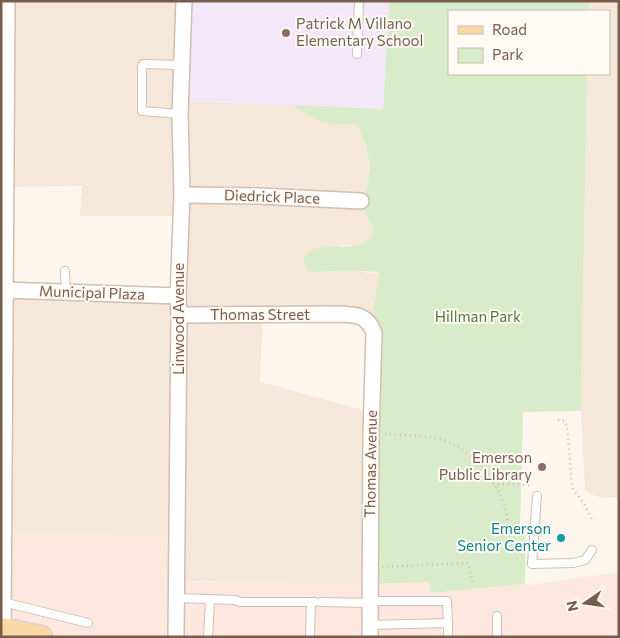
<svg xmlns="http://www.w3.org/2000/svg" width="620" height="638" viewBox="0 0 620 638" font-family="Commissioner,sans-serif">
<rect width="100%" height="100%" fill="#fdf6ec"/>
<g fill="#f5e8da">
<path d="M1 1H187L182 101 291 105 319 121 331 124 357 125 362 133 368 156 369 175 364 197 374 231 372 237 367 242 358 245H340L327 272 360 271 370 273 381 272 371 323 263 316 260 382 370 412 369 584 177 581 4 533 5 290 179 297V216H80L82 186 6 187Z"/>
<path d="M589 1H619V498L598 497 585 491 581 411 587 74H609V11H589Z"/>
</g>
<path fill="#fde8e0" d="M4 533 178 535 177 581 369 584 429 582 431 593 525 584 532 585 619 572V637H41L3 629Z"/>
<path fill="#f3e8fa" d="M187 1H389L383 109 181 101Z"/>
<path fill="#d8ecc9" d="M389 1H589V11H449V74H587L581 411 523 412 520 524 526 533 525 584 430 593 429 582 372 584 371 323 380 272 360 271 312 272C304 268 303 264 305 256 308 253 311 250 315 249 333 242 366 254 374 231 371 222 365 215 364 206 363 194 368 186 369 175 371 159 365 139 357 125L331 124 319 121 291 105 383 109Z"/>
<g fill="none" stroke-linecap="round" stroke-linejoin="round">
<defs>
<g id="lane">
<path d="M357 54 359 1"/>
<path d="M180 114 142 111V67L143 64 181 65"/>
<path d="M65 271 66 293"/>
<path d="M537 496 532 564 573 563 585 560 592 550"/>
<path d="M177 598 235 600 240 602H315"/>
<path d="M3 602 88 623"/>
<path d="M321 602 370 603"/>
<path d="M448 623V637"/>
<path d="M370 625 448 623 447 601H370"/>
<path d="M208 637 210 599"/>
<path d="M310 637 311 602"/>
<path d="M497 637V616"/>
</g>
<g id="street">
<path d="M182 195 258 196 361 201"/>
<path d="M5 290 178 296"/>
<path d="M179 315 342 314C358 315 368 316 374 333L371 434 370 637"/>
<path d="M3 629 7 1"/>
<path d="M176 637 179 315 178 296 182 195 180 114 184 1"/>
</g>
<path id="primary" d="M1 629 41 637"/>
</defs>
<use href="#lane" stroke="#d1beb0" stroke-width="10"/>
<use href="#street" stroke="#d1beb0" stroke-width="18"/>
<use href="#primary" stroke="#dad1cd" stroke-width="25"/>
<g stroke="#d9b8a5" stroke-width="2.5" stroke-dasharray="1 4" stroke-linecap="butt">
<path d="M558 420 565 421 567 427 572 487 584 504 593 521"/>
<path d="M385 434C404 436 427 434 446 441 483 455 518 506 505 546L507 548 524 547"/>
<path d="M493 484 533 485"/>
<path d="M382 567 468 563 473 584"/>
</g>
<use href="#lane" stroke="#fff" stroke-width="8"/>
<use href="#street" stroke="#fff" stroke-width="15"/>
<use href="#primary" stroke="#fbd9a5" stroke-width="22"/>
</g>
<g fill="#8d6e63" stroke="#fffaf3" stroke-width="2">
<circle cx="286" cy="33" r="5"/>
<circle cx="542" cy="467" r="5"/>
</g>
<circle fill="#0f9aa8" stroke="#fffaf3" stroke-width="2" cx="561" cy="538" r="5"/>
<g text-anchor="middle" stroke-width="4" stroke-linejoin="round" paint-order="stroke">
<g font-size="15" fill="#785e54" stroke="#fffaf3" text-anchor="start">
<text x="296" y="29">Patrick M Villano<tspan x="296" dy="17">Elementary School</tspan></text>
<text x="532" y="463" text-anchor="end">Emerson<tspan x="532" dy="17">Public Library</tspan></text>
</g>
<g font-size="15" fill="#7a5c4d" stroke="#fffaf3">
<text transform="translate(272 197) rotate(2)" y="5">Diedrick Place</text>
<text transform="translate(92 293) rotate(2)" y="5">Municipal Plaza</text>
<text x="260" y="320">Thomas Street</text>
<text transform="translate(179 319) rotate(-90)" y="5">Linwood Avenue</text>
<text transform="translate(371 464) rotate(-89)" y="5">Thomas Avenue</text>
</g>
<g font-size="15" fill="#537a41" stroke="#fffaf3">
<text x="478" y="322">Hillman Park</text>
</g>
<g font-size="15" fill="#0d838f" stroke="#fffaf3" text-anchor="end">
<text x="551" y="534">Emerson<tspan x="551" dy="17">Senior Center</tspan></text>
</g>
</g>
<rect width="620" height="638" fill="none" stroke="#7a5c4d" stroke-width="5"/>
<rect x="448" y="10" width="162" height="65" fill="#fffaf3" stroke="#cabbb1"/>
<rect x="458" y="26" width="25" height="8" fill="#fbd9a5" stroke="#cabbb1"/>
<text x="492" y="35" font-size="15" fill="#7a5c4d">Road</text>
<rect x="458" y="48" width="25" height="15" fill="#d8ecc9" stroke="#cabbb1"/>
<text x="492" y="60" font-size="15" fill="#7a5c4d">Park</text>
<g transform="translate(585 603) rotate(257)" stroke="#fffaf3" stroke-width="4" paint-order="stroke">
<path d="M0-4L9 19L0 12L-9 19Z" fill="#7a5c4d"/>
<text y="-8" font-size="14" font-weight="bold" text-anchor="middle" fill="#7a5c4d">N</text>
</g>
</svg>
